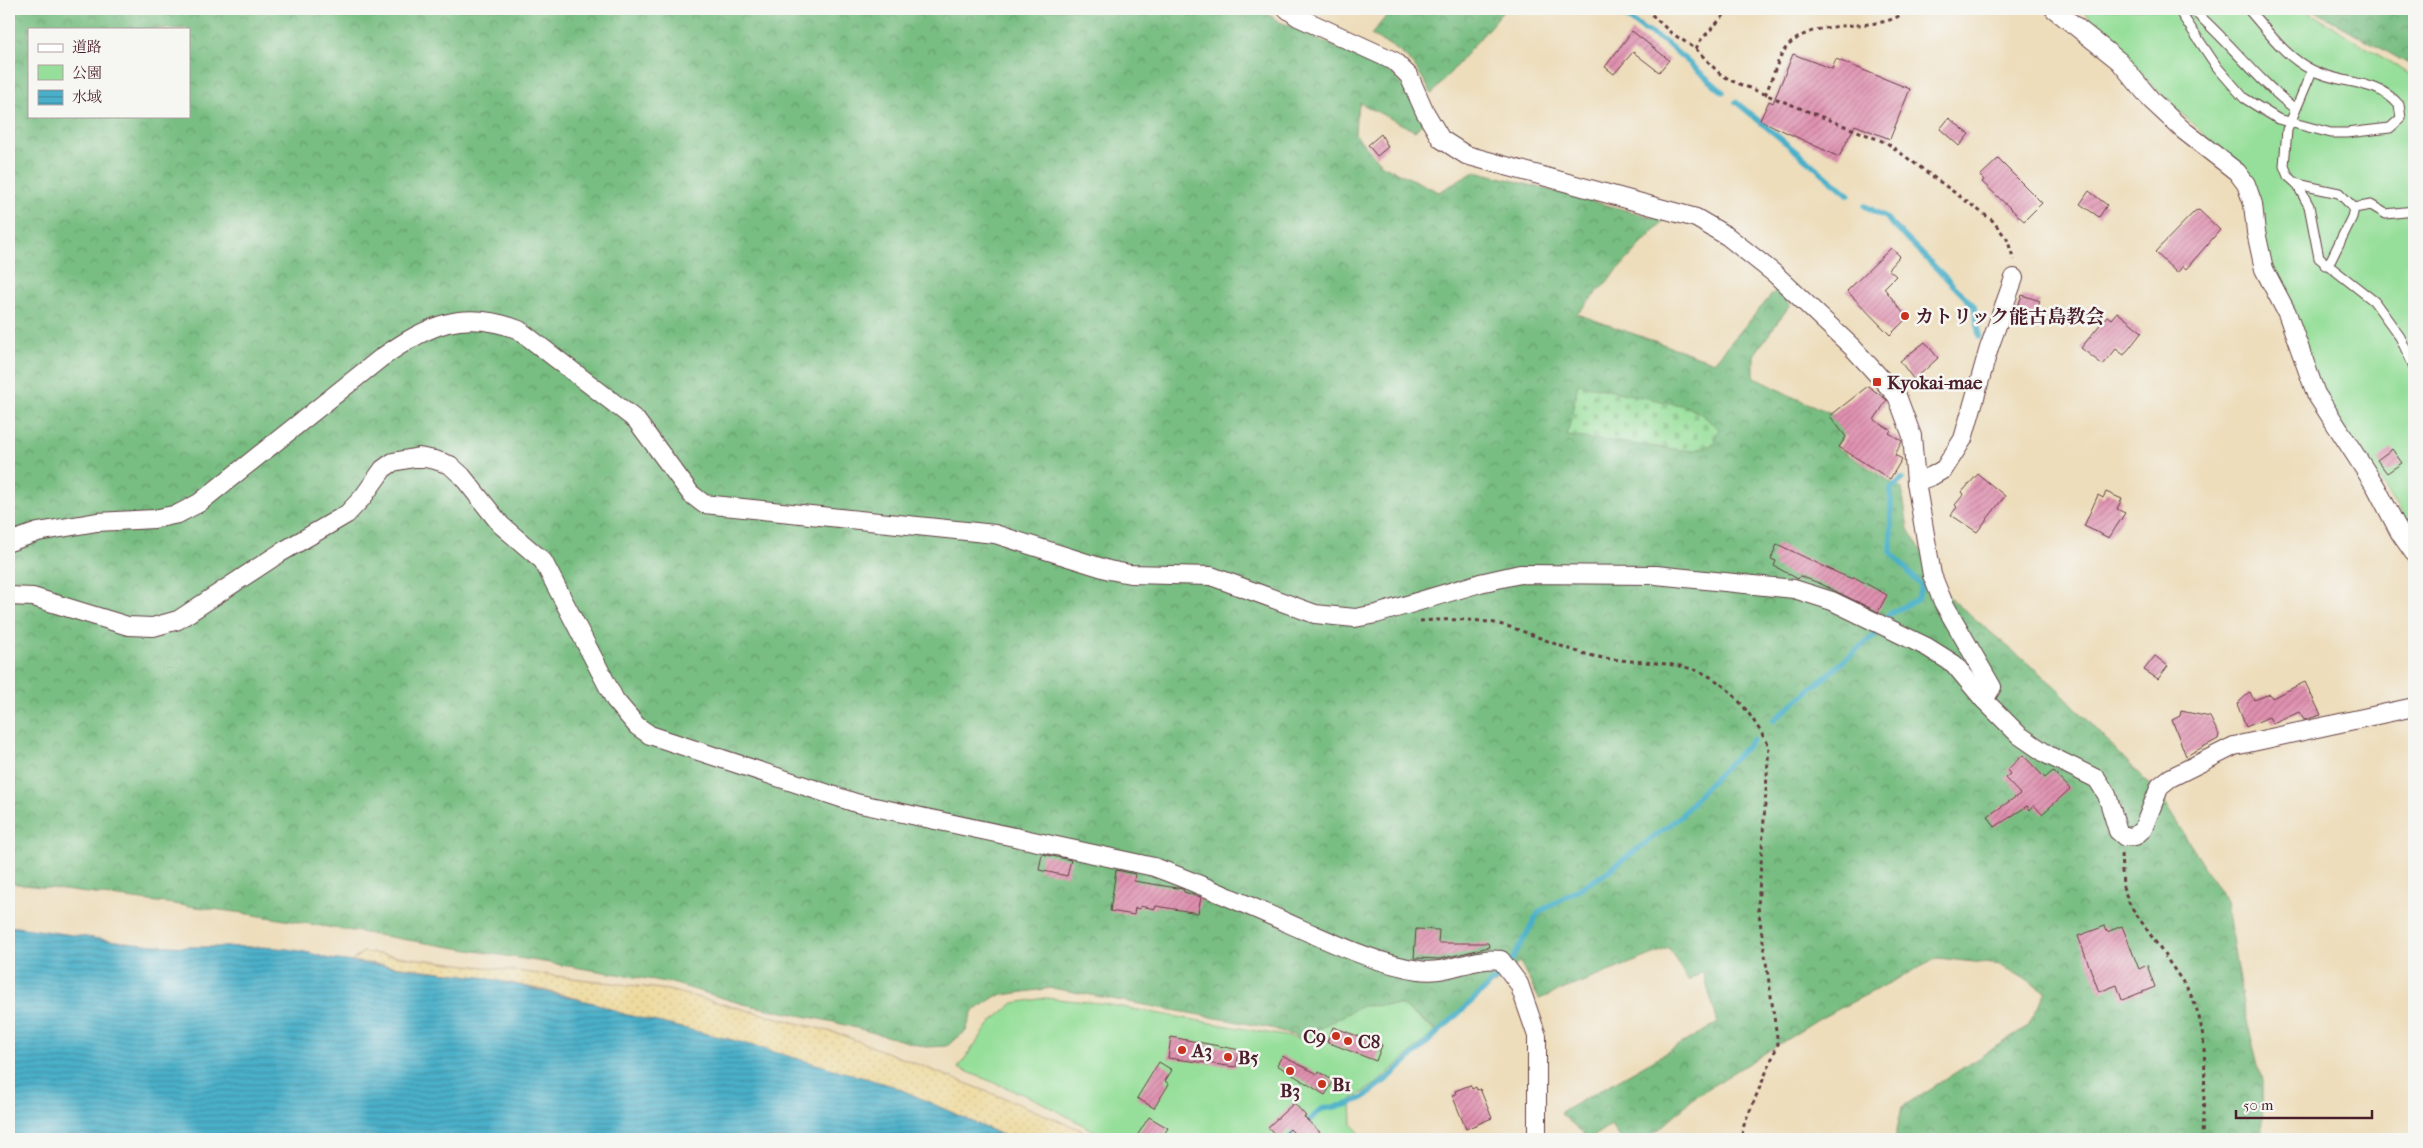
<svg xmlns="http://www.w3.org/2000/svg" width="2423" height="1148" viewBox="0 0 2423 1148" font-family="'IM FELL French Canon','Noto Serif JP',serif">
<defs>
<pattern id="forest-crowns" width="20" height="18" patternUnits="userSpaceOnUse" patternTransform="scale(1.25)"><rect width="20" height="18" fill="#78be82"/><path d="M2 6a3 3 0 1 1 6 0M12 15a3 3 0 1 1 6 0" fill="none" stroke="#649a6b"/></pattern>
<pattern id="sand-dots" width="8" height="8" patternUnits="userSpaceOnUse" patternTransform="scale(1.25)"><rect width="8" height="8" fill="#eeda9e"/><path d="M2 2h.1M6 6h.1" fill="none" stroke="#cebb88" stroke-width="1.8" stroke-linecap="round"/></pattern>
<pattern id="cemetery-stones" width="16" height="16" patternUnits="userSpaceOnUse" patternTransform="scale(1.25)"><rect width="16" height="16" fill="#96df9a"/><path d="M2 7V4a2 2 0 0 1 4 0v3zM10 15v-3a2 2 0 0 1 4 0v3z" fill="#83bf85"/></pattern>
<pattern id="water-rules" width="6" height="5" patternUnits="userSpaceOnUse" patternTransform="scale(1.25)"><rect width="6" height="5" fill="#4ab0c9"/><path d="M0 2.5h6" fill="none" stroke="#408fa3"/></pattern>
<pattern id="building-hatch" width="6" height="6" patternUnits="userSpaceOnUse" patternTransform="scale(1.25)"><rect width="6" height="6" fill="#e091b0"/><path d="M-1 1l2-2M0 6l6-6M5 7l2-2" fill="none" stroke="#b8768f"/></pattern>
</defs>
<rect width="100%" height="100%" fill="#f6f6f2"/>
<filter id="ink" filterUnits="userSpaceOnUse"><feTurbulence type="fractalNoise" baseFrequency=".02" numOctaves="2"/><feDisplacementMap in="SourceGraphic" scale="10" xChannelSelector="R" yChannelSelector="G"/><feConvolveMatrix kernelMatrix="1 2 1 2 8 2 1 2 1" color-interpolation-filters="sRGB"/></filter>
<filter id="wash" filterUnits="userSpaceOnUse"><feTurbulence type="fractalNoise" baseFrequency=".0096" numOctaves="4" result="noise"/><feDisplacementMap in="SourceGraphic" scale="20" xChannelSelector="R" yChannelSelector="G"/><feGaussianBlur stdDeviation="1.12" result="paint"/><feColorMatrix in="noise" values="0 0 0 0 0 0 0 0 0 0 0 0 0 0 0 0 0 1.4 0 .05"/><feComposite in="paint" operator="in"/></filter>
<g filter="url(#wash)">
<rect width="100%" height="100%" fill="#edddbb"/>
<g fill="url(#forest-crowns)" stroke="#616e56" fill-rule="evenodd">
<path d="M9 9H1261L1278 21 1388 70 1402 84 1424 122 1415 131 1360 103 1356 117 1355 134 1382 165 1439 192 1476 171 1664 220 1577 314 1714 362 1776 290 1790 305 1754 355V377L1793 397 1852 422 1836 447 1902 489 1908 529 1949 597 2057 688 2160 796 2226 901 2243 1005 2262 1081 2263 1139H1895L1902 1107 2028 1026 2046 991 2001 965 1938 958 1821 1018 1696 1096 1648 1139H1620L1611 1125 1590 1139 1560 1113 1718 1023 1703 972 1688 981 1669 948 1539 999 1520 962 1471 1004 1437 1030 1401 1005 1362 1006 1302 1038 1271 1028 1052 988 996 996 972 1012 966 1031 947 1046 926 1047 834 1022 743 1004 672 983 236 912 9 883ZM29 29H189V116H29Z"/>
<path d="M1392 9H1505L1432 94C1413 61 1405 52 1371 35Z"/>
<path d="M2312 9H2414V67L2317 12Z"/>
</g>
<path fill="url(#sand-dots)" stroke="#9c7c64" d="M363 952 668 990 840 1034 1019 1104 1103 1139H1011L893 1086 623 1014C537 981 443 972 352 961Z"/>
<path fill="url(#cemetery-stones)" stroke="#707f62" d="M1578 384 1685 406 1701 414 1719 429 1712 445 1691 451 1567 436Z"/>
<g fill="#96df9a" stroke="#707f62">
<path d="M2082 9H2304L2414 77V531L2327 403 2270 273 2238 167 2112 47Z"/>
<path d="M1045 998 1099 1003 1301 1039 1361 1006 1401 1005 1436 1031 1376 1084 1351 1100 1352 1125 1366 1139H1109L1037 1100 958 1068 992 1021 1014 1003Z"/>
</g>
<path fill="url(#water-rules)" stroke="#4a687a" d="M9 926C63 933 117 943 171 946 224 950 279 940 329 959L482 977 598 1004 623 1014 729 1039 893 1086 1011 1139H9Z"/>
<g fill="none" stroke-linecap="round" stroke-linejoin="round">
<g stroke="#4ab0c9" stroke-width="5.5">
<path d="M1615 9 1643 29 1665 42 1723 92"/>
<path d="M1736 102 1849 195"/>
<path d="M1865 206 1885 217 1974 306 1979 336"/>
<path d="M1886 618 1891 613 1918 599 1921 586 1891 552V488L1902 479"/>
<path d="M1773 721 1878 632"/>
<path d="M1512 960 1539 912 1603 875 1680 817 1704 789 1753 740"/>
<path d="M1288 1139 1322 1109 1346 1105 1363 1098 1392 1075 1500 975"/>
</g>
</g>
<g id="blocks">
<g fill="url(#building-hatch)">
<path d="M1632 31 1669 60 1659 72 1633 52 1614 74 1605 67Z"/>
<path d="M1793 54 1832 69 1836 59 1910 89 1890 139 1855 125 1839 157 1760 120 1769 101 1773 103Z"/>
<path d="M1949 118 1969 134 1959 146 1940 129Z"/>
<path d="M1381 134 1388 147 1377 156 1368 145Z"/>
<path d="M1998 159 2042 203 2024 221 1982 182 1984 180 1980 176Z"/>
<path d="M2089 191 2107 205 2099 217 2080 204Z"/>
<path d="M2199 210 2220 230 2186 269 2183 266 2177 273 2155 252 2195 211Z"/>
<path d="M1891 248 1900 256 1888 269 1896 276 1884 288 1907 318 1890 335 1847 291Z"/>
<path d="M2022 295 2040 301 2033 324 2014 318Z"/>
<path d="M2117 312 2142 332 2124 355 2116 349 2103 365 2081 348 2107 316 2111 319Z"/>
<path d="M1925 342 1938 358 1914 380 1900 361Z"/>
<path d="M1868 386 1887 400 1874 420 1891 430 1889 433 1902 441 1895 455 1902 459 1890 479 1839 447 1846 437 1830 416Z"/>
<path d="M2392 449 2402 463 2387 473 2377 460Z"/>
<path d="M1978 474 2005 496 1977 532 1951 515 1957 507 1955 505 1964 494 1962 492Z"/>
<path d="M2106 492 2122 499 2117 509 2125 513 2109 538 2084 526 2098 495 2103 498Z"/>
<path d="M1777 544 1840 574 1853 579 1854 577 1887 595 1878 612 1819 583 1800 576 1798 579 1774 566 1776 561 1771 559Z"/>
<path d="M2155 656 2168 666 2158 679 2144 670Z"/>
<path d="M2305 682 2321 715 2304 720 2299 712 2273 724 2269 717 2246 727 2237 704 2250 692 2254 700 2270 694 2272 698Z"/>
<path d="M2181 711 2210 717 2219 735 2218 739 2186 756 2172 720 2180 716Z"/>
<path d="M2023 755 2045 778 2053 771 2070 789 2042 814 2034 805 2030 810 2027 806 1995 827 1988 816 2020 794 2005 778 2010 774 2007 770Z"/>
<path d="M1042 854 1071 860 1067 876 1039 870Z"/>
<path d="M1116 870 1135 874 1134 881 1183 889 1184 892 1201 897 1198 913 1156 906 1155 909 1140 906V909L1135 908 1134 915 1110 911Z"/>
<path d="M2105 926 2107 932 2122 926 2139 969 2147 965 2155 987 2122 1000 2117 985 2099 992 2078 936Z"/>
<path d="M1416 929 1439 930 1438 943H1488L1489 947 1440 959 1414 958Z"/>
<path d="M1333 1027 1382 1045 1376 1061 1327 1042Z"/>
<path d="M1171 1037 1240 1050 1236 1067 1168 1058Z"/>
<path d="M1282 1056 1318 1074 1319 1072 1334 1081 1325 1095 1277 1065Z"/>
<path d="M1159 1062 1172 1070 1165 1081 1169 1084 1154 1108 1137 1098Z"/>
<path d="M1470 1085 1472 1089 1476 1087 1477 1090 1480 1089 1492 1118 1466 1129 1452 1095 1456 1094 1455 1091Z"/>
<path d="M1294 1103 1306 1116 1304 1117 1327 1139H1300L1290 1129 1279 1139 1268 1127Z"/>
<path d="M1149 1117 1168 1128 1161 1139H1135Z"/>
</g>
</g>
</g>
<g filter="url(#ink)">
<use href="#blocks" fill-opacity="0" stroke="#623c41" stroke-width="1"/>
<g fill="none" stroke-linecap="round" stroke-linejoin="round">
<defs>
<g id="lane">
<path d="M2178 9 2217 67 2244 98 2278 119 2331 133H2347L2390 128 2401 118 2399 105C2376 78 2341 85 2312 70 2285 57 2267 30 2248 9"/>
<path d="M2194 11C2230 42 2256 79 2294 108"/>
<path d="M2312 71 2287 130 2284 166 2288 176 2297 184 2309 206 2319 258 2374 301 2400 337 2414 367"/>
<path d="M2297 184 2339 193 2354 208 2352 217 2331 260 2325 265"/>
<path d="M2354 208 2371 205 2386 214 2414 211"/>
</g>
<g id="street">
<path d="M1287 9 1298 17 1394 61 1409 76 1425 112 1441 139 1466 155 1696 218 1727 236 1775 274 1852 347 1897 396 1912 436 1916 482 1932 575 1943 602 1992 687 1984 700"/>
<path d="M2054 9 2119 61 2152 101 2183 130 2237 172 2246 184 2253 204 2256 232 2264 269 2287 313 2316 394 2376 487 2400 533 2414 553"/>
<path d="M1916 482 1932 476 1944 469 1963 439 1989 348 2014 278"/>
<path d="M9 542 38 532 97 522 154 519 178 514 199 503 381 358C428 325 463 308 519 330L636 420 691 494 704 504 995 534 1109 570 1130 574 1211 576 1315 614 1355 618 1376 614 1480 583 1520 574 1656 575 1794 589 1832 601 1927 647 1954 664 1984 700 2019 735 2048 755 2097 779 2107 795 2118 831 2125 837 2135 836 2143 829 2160 786 2170 778 2234 746 2414 707"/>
<path d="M9 596 33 597 128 626 153 627 178 620 280 553 347 514 363 497 383 469 393 462 419 457 435 460 450 465 462 476 501 525 543 561 615 700 637 726 650 735 856 803 1154 867C1204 885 1252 907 1301 929 1338 945 1378 964 1419 970 1447 975 1473 956 1501 960L1519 984 1537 1036V1139"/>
</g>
</defs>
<use href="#lane" stroke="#623c41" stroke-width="11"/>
<use href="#street" stroke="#623c41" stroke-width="20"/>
<g stroke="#623c41" stroke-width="3" stroke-dasharray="4 4" stroke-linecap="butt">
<path d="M1646 9 1670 32 1696 49 1719 73 1732 81 1887 143 1992 220 2007 239 2014 260"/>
<path d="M1696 49 1699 42 1730 9"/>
<path d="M1765 95C1771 83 1778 57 1786 48 1819 11 1879 38 1908 9"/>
<path d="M1420 621C1449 619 1482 618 1510 627 1541 637 1572 653 1604 658 1633 663 1680 661 1705 674 1735 689 1753 718 1769 746L1758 907 1778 1044 1744 1125 1741 1139"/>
<path d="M2121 854 2123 887 2130 905 2187 988C2213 1032 2203 1090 2202 1139"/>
</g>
<use href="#lane" stroke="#fff" stroke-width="9"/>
<use href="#street" stroke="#fff" stroke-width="18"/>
</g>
</g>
<g fill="#c8321e" stroke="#f6f6f2" stroke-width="2">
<circle cx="1905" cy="316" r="5"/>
<rect x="1872" y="377" width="10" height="10" rx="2.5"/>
<circle cx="1336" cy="1036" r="5"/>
<circle cx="1348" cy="1041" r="5"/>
<circle cx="1182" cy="1050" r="5"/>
<circle cx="1228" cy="1057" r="5"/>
<circle cx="1290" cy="1071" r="5"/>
<circle cx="1322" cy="1084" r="5"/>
</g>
<g text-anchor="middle" stroke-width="5" stroke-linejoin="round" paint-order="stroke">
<g font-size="19" font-weight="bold" fill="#4a1f2b" stroke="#f6f6f2" text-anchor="start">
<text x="1915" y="323">カトリック能古島教会</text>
<text x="1887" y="389">Kyokai-mae</text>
<text x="1326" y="1043" text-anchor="end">C9</text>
<text x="1358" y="1048">C8</text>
<text x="1192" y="1057">A3</text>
<text x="1238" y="1064">B5</text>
<text x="1332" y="1091">B1</text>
<text x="1290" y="1097" text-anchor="middle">B3</text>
</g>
</g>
<rect width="2423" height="1148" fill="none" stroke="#f6f6f2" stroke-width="30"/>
<rect x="28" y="28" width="162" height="90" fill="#f6f6f2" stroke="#b1a0a2"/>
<rect x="38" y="44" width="25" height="8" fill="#ffffff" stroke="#b1a0a2"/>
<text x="72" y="52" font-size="15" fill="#4a1f2b">道路</text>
<rect x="38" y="65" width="25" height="15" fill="#96df9a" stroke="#b1a0a2"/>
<text x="72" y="78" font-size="15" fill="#4a1f2b">公園</text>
<rect x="38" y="90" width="25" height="15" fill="url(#water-rules)" stroke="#b1a0a2"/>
<text x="72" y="102" font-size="15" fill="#4a1f2b">水域</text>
<path d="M2236 1110v8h136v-8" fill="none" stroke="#4a1f2b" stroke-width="2.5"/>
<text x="2243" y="1110" font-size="15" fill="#4a1f2b" stroke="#f6f6f2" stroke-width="4" paint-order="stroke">50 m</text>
</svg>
